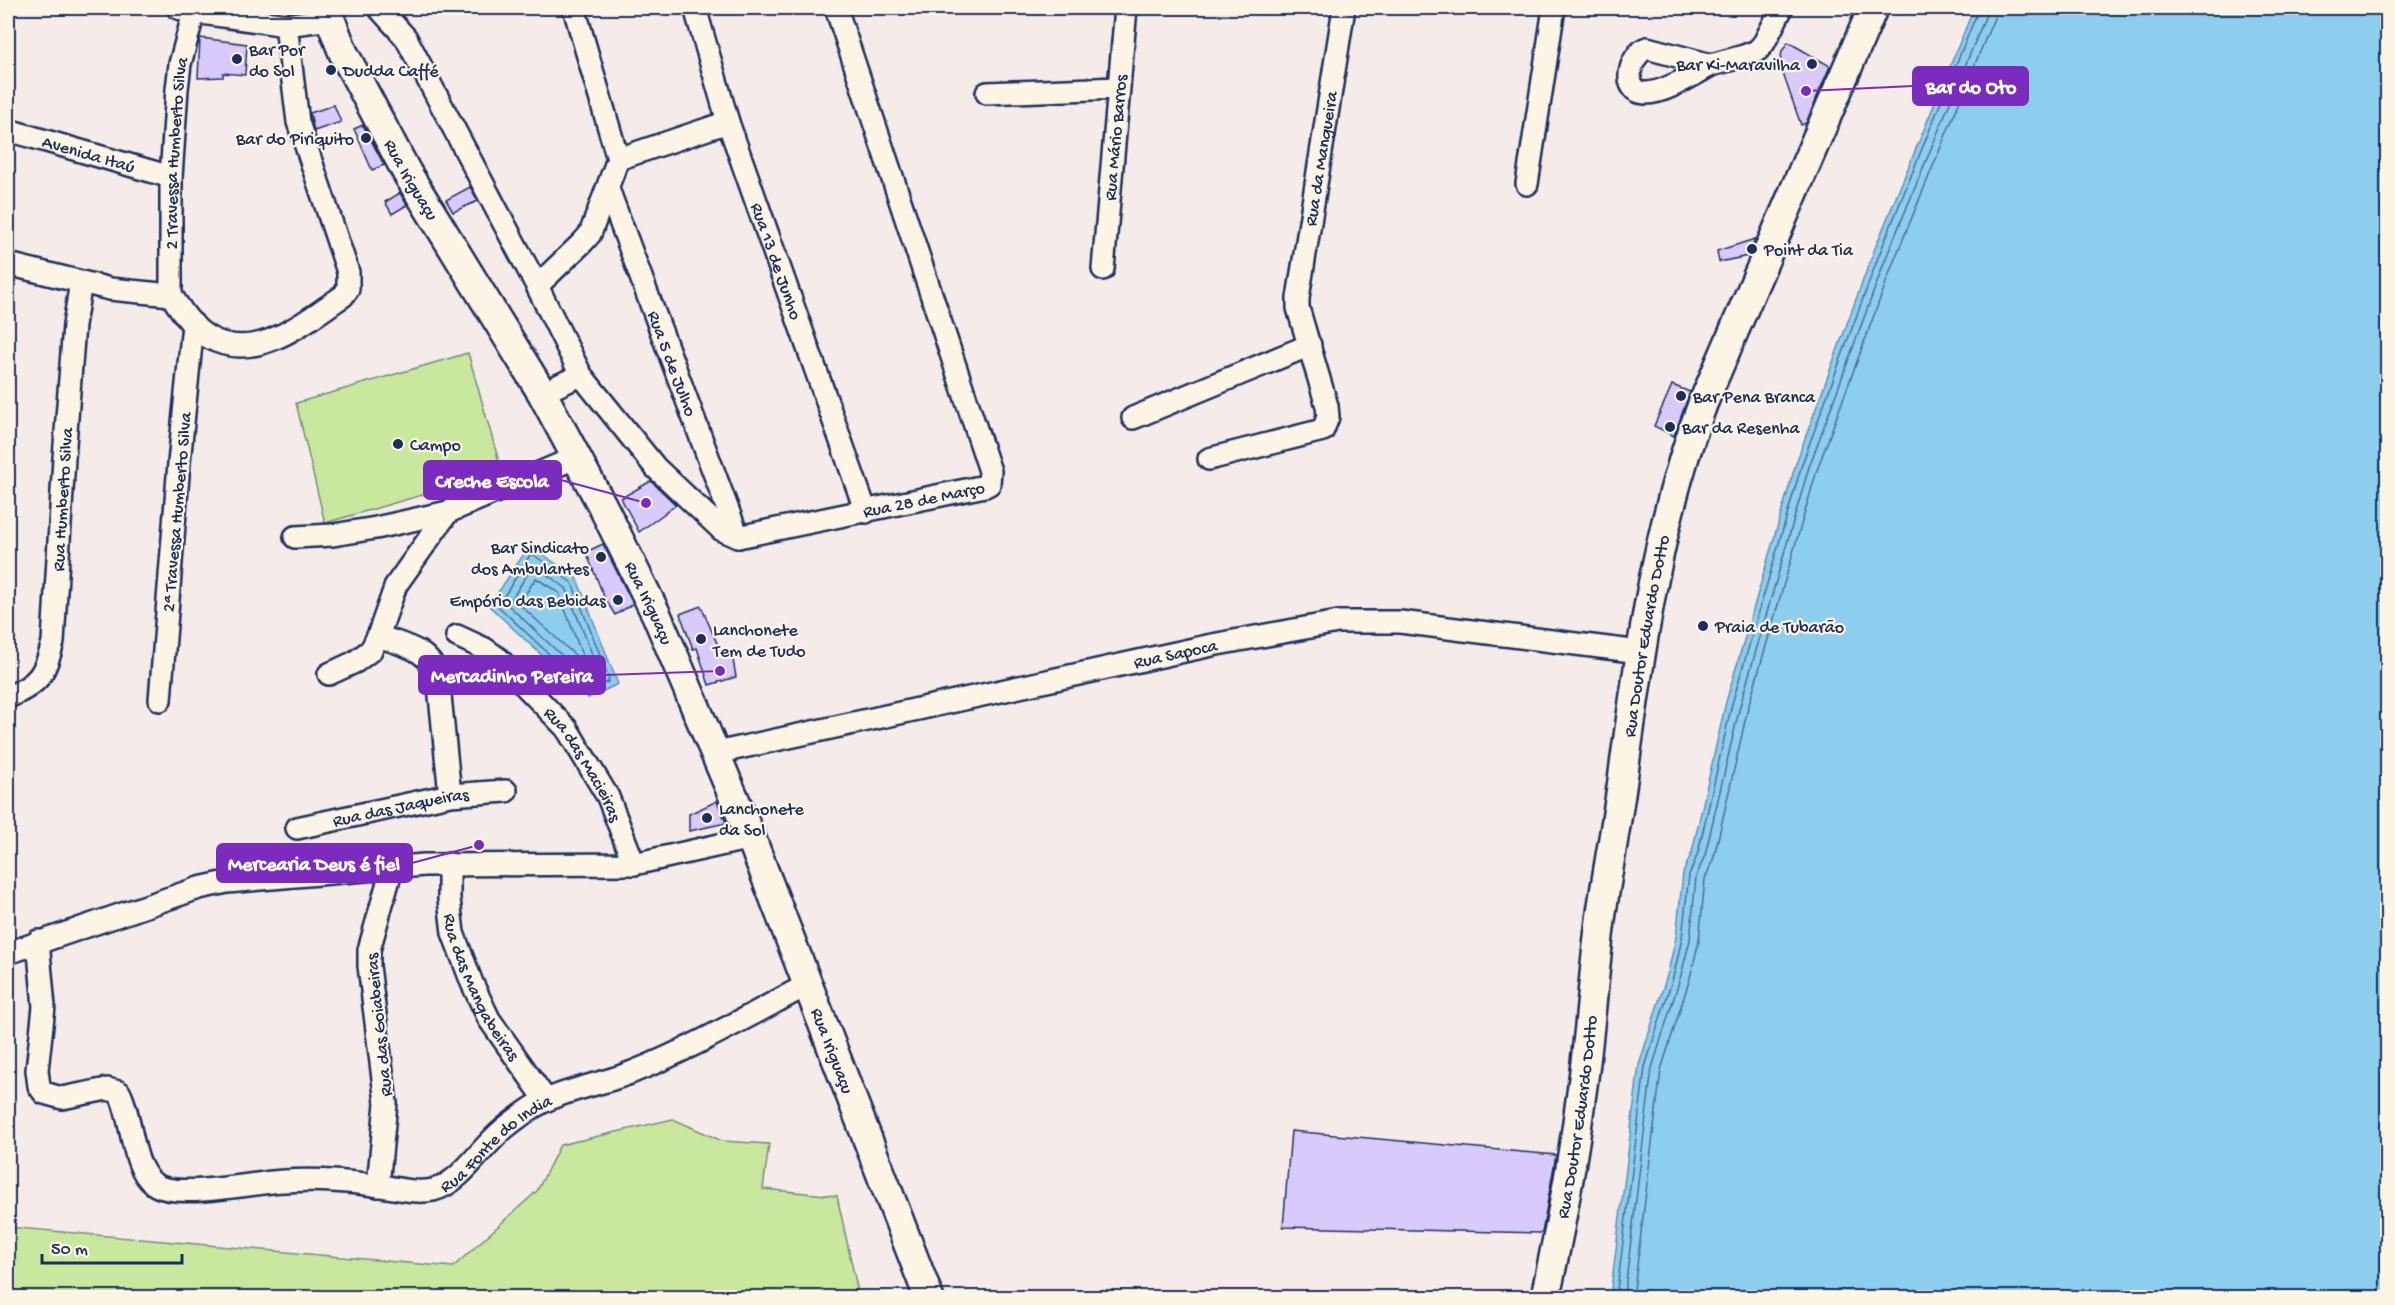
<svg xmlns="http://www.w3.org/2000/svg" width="2395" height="1305" viewBox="0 0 2395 1305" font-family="'Gochi Hand',sans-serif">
<rect width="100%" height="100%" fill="#f5ecea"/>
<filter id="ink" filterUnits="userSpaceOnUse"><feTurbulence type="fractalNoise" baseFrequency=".0167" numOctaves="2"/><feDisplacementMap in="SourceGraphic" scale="12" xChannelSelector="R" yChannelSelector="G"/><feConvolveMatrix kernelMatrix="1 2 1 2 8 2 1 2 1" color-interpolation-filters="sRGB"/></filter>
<g filter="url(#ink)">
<g fill="#cae79e" stroke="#728b7e" stroke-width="1.5">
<path d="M468 353 502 472 325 523 296 403Z"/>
<path d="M673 1119 722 1141 769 1144 763 1189 837 1196 859 1297H8V1227L453 1267 537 1191 560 1145Z"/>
</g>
<g fill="#8dcdee" stroke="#5f8eb4" stroke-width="1.5">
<path d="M1974 8H2387V1297H1610L1639 1065 1668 972 1676 937 1683 873 1692 852 1726 702 1796 463 1873 253Z"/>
<path d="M530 545 577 579 618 684 588 698 489 606Z"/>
</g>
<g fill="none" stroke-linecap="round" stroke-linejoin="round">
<g stroke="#496e98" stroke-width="1.5">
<path d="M530 555H534L572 583 609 678 608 682 587 690 498 606Z"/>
<path d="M533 565 566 588 600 674 598 678 589 681 508 605Z"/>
<path d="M536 578 559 593 582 655 581 659 578 658 519 604Z"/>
<path d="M1616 1298 1645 1067 1674 974 1682 938 1689 875 1698 853 1732 704 1802 464 1879 255 1979 8"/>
<path d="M1624 1298 1652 1068 1681 975 1690 940 1696 877 1705 855 1740 706 1809 467 1886 258 1986 15 1987 8"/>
<path d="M1633 1298 1661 1070 1690 978 1699 941 1705 879 1714 857 1748 708 1817 470 1894 261 1994 18 1996 8"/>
</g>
</g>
<g fill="#d9cafc" stroke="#1b2f5e" stroke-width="1.5">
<path d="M200 38 247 44 245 75 223 73V77L198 78Z"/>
<path d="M1788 42 1830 66 1806 123 1801 125 1780 65 1782 51Z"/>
<path d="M334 105 341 122 314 131 310 113Z"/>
<path d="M363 125 384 165 372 170 354 129Z"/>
<path d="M470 187 478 201 453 212 446 200Z"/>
<path d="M400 193 407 205 392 214 385 202Z"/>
<path d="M1755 239 1748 256 1719 262 1717 251Z"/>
<path d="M1672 385 1690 392 1674 436 1654 426Z"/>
<path d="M651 481 676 505 639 532 621 498Z"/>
<path d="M603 544 633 604 615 615 605 599 586 552Z"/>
<path d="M701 606 723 657 732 654 736 677 709 685 697 648 693 649 680 614Z"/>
<path d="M717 801 726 823 689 831V814Z"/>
<path d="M1291 1131 1556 1155 1542 1233 1283 1227Z"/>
</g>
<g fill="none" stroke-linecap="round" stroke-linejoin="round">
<defs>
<g id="minor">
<path d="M178 8 194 12 286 25 330 19"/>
<path d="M379 8 406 38 537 286 581 375"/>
<path d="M574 8 618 159"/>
<path id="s1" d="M695 8 728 122 866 512"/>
<path d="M1711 65C1695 74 1663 94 1645 93 1620 92 1630 54 1647 48L1711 65 1744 56 1757 51 1764 43 1782 8"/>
<path d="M987 93 1118 88"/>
<path id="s2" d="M8 130 171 177"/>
<path d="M618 159 728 122"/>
<path d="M1527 184 1554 8"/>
<path id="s3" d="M608 189 738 537"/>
<path d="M8 264 110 289 171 295C181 310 192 328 208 337 256 365 305 321 343 296L348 289V272L298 122 286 25"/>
<path id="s4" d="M1103 269 1126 8"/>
<path d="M537 286 583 242 590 234 618 159"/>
<path id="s5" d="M171 295V177L177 89 180 64 194 12"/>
<path id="s6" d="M542 393 581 375 656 468 722 530 738 537 985 486 989 484 990 471 836 8"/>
<path d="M1133 418 1310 345"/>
<path id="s7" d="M1209 459 1323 430 1328 417 1327 406 1298 308V298L1344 8"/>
<path d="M295 537 333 535 376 528 448 512 577 457"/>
<path d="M378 636C405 646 427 648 438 676L450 795"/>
<path id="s8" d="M457 636 485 649 499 659 567 729 608 797 634 864"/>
<path d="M329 674 355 662 371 650 378 636 396 585 448 512"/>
<path id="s9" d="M8 697C39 684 45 674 53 642L64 458 74 325 81 282"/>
<path d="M160 700 179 463 193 324"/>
<path id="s10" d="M716 753 1212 645 1338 622H1400L1640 652"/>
<path id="s11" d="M297 828 450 795 506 791"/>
<path id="s12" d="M449 864V899L453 933 472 983 489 1019 546 1100"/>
<path id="s13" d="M38 941 44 1007 37 1070 39 1086 44 1093 62 1098 107 1089 119 1092C133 1117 130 1166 154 1184 177 1200 256 1182 284 1181 315 1179 344 1181 374 1185 393 1187 414 1194 433 1190 458 1184 476 1155 494 1138 503 1128 515 1120 526 1112 558 1089 600 1086 635 1071 695 1047 752 1014 809 984"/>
<path d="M8 953 199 888 227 882 424 865 634 864 751 838"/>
<path d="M378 1186 386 1103 369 966V950L392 868"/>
</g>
<g id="secondary">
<path id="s14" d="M326 8 343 52 407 173 542 393 603 507 657 616 751 838 929 1298"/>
<path id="s15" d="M1545 1298C1561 1226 1574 1154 1583 1082 1591 1024 1594 966 1602 909 1609 862 1618 816 1624 769 1641 645 1658 520 1703 403L1873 8"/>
</g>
</defs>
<use href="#minor" stroke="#1b2f5e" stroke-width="26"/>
<use href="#secondary" stroke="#1b2f5e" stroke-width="33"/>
<use href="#minor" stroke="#fcf5e5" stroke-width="21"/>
<use href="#secondary" stroke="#fcf5e5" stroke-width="28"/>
</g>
</g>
<g fill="#1b2f5e" stroke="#fcf5e5" stroke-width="2">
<circle cx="237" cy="59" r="6"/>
<circle cx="1812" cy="64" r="6"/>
<circle cx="331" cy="70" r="6"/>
<circle cx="366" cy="138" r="6"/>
<circle cx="1752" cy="249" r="6"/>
<circle cx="1681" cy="396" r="6"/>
<circle cx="1670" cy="427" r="6"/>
<circle cx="398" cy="444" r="6"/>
<circle cx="601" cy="557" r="6"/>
<circle cx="618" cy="600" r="6"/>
<circle cx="1703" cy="626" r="6"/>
<circle cx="701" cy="639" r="6"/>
<circle cx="707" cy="818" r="6"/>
</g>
<g text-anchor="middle" stroke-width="4.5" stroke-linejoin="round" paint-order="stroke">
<g font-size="18" fill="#1b2f5e" stroke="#fcf5e5" text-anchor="start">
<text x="249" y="55">Bar Por<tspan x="249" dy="21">do Sol</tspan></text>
<text x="1800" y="70" text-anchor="end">Bar Ki-Maravilha</text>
<text x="343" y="76">Dudda Caffé</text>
<text x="354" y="144" text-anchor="end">Bar do Piriquito</text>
<text x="1764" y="255">Point da Tia</text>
<text x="1693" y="402">Bar Pena Branca</text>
<text x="1682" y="433">Bar da Resenha</text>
<text x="410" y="450">Campo</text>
<text x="589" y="553" text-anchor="end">Bar Sindicato<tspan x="589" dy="21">dos Ambulantes</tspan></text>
<text x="606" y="606" text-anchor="end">Empório das Bebidas</text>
<text x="1715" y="632">Praia de Tubarão</text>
<text x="713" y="635">Lanchonete<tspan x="713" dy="21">Tem de Tudo</tspan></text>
<text x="719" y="814">Lanchonete<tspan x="719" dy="21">da Sol</tspan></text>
</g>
<g font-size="18" fill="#1b2f5e" stroke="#fcf5e5">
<text dy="6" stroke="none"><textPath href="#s4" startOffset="132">Rua Mário Barros</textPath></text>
<text dy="6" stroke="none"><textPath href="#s2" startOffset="84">Avenida Itaú</textPath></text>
<text dy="6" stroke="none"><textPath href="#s5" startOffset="142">2 Travessa Humberto Silva</textPath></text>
<text dy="6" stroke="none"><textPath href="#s7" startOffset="396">Rua da Mangueira</textPath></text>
<text dy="6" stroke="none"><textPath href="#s14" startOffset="192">Rua Iriguaçu</textPath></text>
<text dy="6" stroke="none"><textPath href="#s1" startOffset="266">Rua 13 de Junho</textPath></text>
<text dy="6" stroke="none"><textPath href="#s3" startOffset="186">Rua 5 de Julho</textPath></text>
<text dy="6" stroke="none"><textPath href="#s6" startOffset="460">Rua 28 de Março</textPath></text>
<text dy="6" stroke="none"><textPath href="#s9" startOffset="218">Rua Humberto Silva</textPath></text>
<text transform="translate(176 512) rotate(-85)" y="6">2ª Travessa Humberto Silva</text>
<text dy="6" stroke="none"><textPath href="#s14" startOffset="678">Rua Iriguaçu</textPath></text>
<text dy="6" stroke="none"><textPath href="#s15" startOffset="670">Rua Doutor Eduardo Dotto</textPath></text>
<text dy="6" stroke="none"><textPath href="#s10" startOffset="470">Rua Sapoca</textPath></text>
<text dy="6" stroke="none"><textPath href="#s8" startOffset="184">Rua das Macieiras</textPath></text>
<text dy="6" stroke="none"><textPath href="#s11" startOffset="106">Rua das Jaqueiras</textPath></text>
<text dy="6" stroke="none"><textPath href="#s12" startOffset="130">Rua das Mangabeiras</textPath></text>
<text transform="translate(378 1025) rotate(-96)" y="6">Rua das Goiabeiras</text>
<text dy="6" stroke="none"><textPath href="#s14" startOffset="1162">Rua Iriguaçu</textPath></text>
<text dy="6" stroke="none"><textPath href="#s15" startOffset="184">Rua Doutor Eduardo Dotto</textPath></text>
<text dy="6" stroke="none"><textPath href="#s13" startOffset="692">Rua Fonte do India</textPath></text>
</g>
</g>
<path fill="none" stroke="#7b2cbf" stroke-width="2" d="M1806 91L1913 86M646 503L561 480M720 671L605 675M479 845L412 863"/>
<g fill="#7b2cbf" stroke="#fcf5e5" stroke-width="2">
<circle cx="1806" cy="91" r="6"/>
<circle cx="646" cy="503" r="6"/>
<circle cx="720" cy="671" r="6"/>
<circle cx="479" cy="845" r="6"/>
</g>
<g fill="#7b2cbf" stroke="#7b2cbf" stroke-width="2">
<rect x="1913" y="67" width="115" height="38" rx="6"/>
<rect x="424" y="461" width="137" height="38" rx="6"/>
<rect x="419" y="656" width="186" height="38" rx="6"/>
<rect x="217" y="844" width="195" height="38" rx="6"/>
</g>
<g font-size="20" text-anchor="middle" font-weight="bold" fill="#fff">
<text x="1971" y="93">Bar do Oto</text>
<text x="492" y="487">Creche Escola</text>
<text x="512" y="682">Mercadinho Pereira</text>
<text x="314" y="870">Mercearia Deus é fiel</text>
</g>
<rect width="2395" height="1305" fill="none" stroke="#fcf5e5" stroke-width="30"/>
<rect x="15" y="15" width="2365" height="1275" fill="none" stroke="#1b2f5e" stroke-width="2" filter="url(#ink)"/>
<path d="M42 1254v9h140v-9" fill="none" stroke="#1b2f5e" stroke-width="3"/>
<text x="51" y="1254" font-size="18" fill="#1b2f5e" stroke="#fcf5e5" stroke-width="4.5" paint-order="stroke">50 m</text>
</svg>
